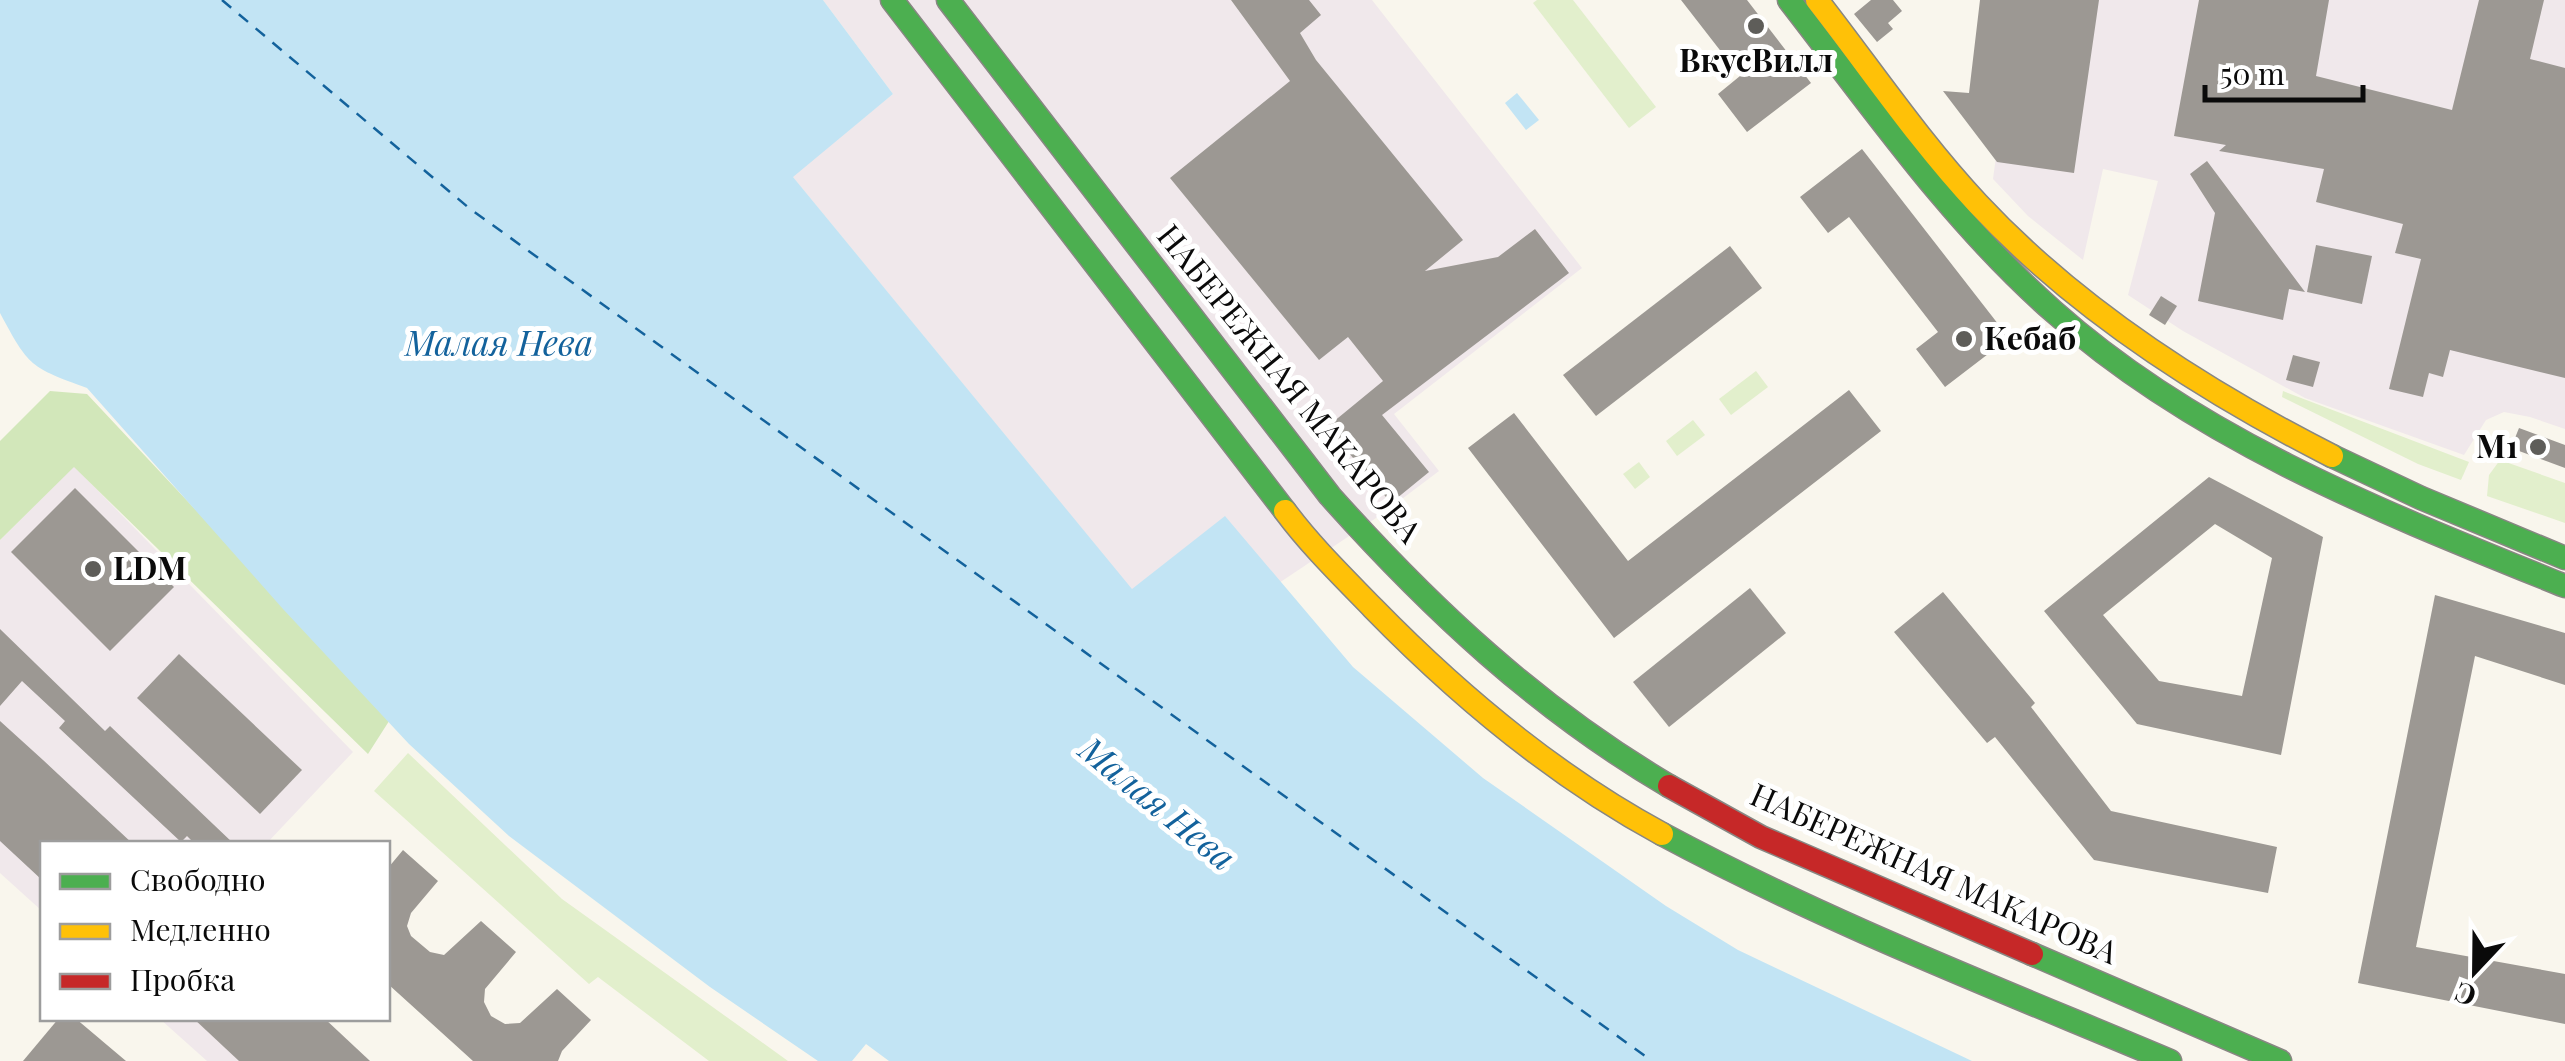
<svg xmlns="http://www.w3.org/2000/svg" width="2565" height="1061" viewBox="0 0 2565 1061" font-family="'Playfair Display',serif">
<rect width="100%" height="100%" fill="#f9f6ed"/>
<g fill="#f0e8eb">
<path d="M823 0H1372L1582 268 1394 414 1439 471 1382 514 1279 583 1225 517 1132 590 792 176 893 94Z"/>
<path d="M2017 0H2565V429L2530 417 2504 412 2486 420 2464 455 2305 398 2183 331 2128 295 2158 181 2103 169 2083 260 2028 216 1993 179Z"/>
<path d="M74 466 353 752 267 843 42 844V911L0 873V540Z"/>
<path d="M160 1019H324L370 1061H207Z"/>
</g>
<g fill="#e2efcc">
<path d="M1537 0H1573L1656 107 1629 128 1533 3Z"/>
<path d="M1756 371 1768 387 1731 415 1719 399Z"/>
<path d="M2283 391 2469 462 2461 480 2418 464 2282 397Z"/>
<path d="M1693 420 1705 435 1677 456 1666 441Z"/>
<path d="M2500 460 2565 483V523L2487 496 2489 475Z"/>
<path d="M1639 462 1650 477 1635 489 1623 474Z"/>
<path d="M408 753 562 899 788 1061H709L598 977 589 984 374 791Z"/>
</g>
<path fill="#d2e7ba" d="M50 391 87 394 391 718 368 754 74 467 0 540V441Z"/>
<g fill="#c2e4f4">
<path d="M0 0H823L893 94 793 177 1132 589 1225 516 1353 667 1483 778 1666 906 1738 950 1972 1061H889L866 1044 852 1061H818L710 987 509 836 409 744 283 609 87 388C30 367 29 367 0 313Z"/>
<path d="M1517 93 1539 120 1526 130 1505 103Z"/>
</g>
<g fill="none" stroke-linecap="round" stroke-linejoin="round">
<path stroke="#13629c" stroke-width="2.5" stroke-dasharray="12 10" stroke-linecap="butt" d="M222 0 469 208 1652 1061"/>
</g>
<g fill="#9c9893" fill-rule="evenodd">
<path d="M1231 0H1309L1321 15 1300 33 1316 60 1463 240 1425 271 1498 257 1535 229 1569 273 1382 415 1429 472 1391 503 1327 427 1383 381 1348 337 1319 360 1170 178 1290 81Z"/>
<path d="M1681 0H1747L1811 83 1747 132 1718 94 1740 76Z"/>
<path d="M1871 0H1893L1902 11 1888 23 1893 29 1877 42 1854 14Z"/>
<path d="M1980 0H2099L2074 173 1997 162 1943 91 1969 93Z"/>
<path d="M2199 0H2329L2316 76 2452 110 2479 0H2544L2530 59 2565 68V378L2450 350 2443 377 2429 373 2423 397 2389 389 2421 259 2395 253 2403 224 2316 202 2324 169 2219 151 2226 145 2174 136Z"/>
<path d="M1862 149 2009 338 1945 387 1916 349 1938 332 1849 217 1828 233 1800 197Z"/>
<path d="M2207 161 2305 292 2289 289 2283 320 2198 301 2215 213 2190 174Z"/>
<path d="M2316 245 2372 256 2362 304 2307 292Z"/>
<path d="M1730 246 1762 288 1596 416 1563 375Z"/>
<path d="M2161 296 2177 306 2165 325 2149 315Z"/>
<path d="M2293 355 2320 362 2313 387 2286 380Z"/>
<path d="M1849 390 1881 431 1614 638 1468 448 1514 413 1628 561Z"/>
<path d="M2519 428 2565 445V468L2511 448Z"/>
<path d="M2209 477 2323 537 2281 755 2137 724 2044 611ZM2215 524 2272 558 2242 696 2159 681 2103 615Z"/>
<path d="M75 488 174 587 110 651 11 552Z"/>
<path d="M1750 588 1786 633 1669 727 1633 682Z"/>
<path d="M1943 592 2035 703 2031 707 2111 811 2277 847 2268 893 2094 860 1995 737 1987 743 1894 632Z"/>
<path d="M2435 595 2565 633V685L2475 656 2416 947 2565 974V1024L2358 983Z"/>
<path d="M0 629 105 731 110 726 234 844H195L187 836 181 842 59 728 65 721 22 681 0 706Z"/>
<path d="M179 654 302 770 260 814 137 698Z"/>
<path d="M0 721 43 760 133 844H42V880L0 841Z"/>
<path d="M403 850 438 881 411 913 407 926 411 936 430 952 444 955 481 921 516 952 485 989 484 1002 491 1016 505 1024 520 1023 557 989 591 1020 562 1051 558 1061H473L388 984V868Z"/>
<path d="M59 1018H75L126 1061H23Z"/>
<path d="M193 1018H324L370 1061H239Z"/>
</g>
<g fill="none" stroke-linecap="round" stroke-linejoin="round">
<defs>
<g id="fast">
<path d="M892 0 1285 511"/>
<path d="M948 0 1330 496C1431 609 1538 709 1669 786"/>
<path d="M1789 0C1873 108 1950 220 2053 311 2199 441 2387 514 2565 586"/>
<path d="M2332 456 2421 498 2565 558"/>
<path d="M1662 834C1826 922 1999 989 2170 1061"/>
<path d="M2032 954 2280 1061"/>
</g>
<g id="slow">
<path d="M1817 0C1870 68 1919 141 1978 204 2077 310 2204 391 2332 456"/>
<path d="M1285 511C1311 546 1343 577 1373 608 1459 696 1553 775 1662 834"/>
</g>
<path id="jam" d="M1669 786 1761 837 2032 954"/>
</defs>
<use href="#fast" stroke="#888783" stroke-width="25"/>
<use href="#slow" stroke="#888783" stroke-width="25"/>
<use href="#jam" stroke="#888783" stroke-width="25"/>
<use href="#fast" stroke="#4caf50" stroke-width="22"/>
<use href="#slow" stroke="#ffc107" stroke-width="22"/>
<use href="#jam" stroke="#c62828" stroke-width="22"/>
</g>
<g fill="#5e5d59" stroke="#fff" stroke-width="4">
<circle cx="1756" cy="26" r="10"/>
<circle cx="1964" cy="339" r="10"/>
<circle cx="2538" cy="447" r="10"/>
<circle cx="93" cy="569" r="10"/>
</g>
<g text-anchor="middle" stroke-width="10" stroke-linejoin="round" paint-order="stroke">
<g font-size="32" font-weight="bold" fill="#0a0a0a" stroke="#fff" text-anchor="start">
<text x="1756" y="72" text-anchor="middle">ВкусВилл</text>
<text x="1984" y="350">Кебаб</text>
<text x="2518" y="458" text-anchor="end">М1</text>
<text x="113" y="580">LDM</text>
</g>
<g font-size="32" fill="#0a0a0a" stroke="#fff">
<text transform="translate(1289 384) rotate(51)" y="11">НАБЕРЕЖНАЯ МАКАРОВА</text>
<text transform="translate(1934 874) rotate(24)" y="11">НАБЕРЕЖНАЯ МАКАРОВА</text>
</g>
<g font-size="35" font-style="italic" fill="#13629c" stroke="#fff">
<text x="499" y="356">Малая Нева</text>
<text transform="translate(1157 804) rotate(39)" y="12">Малая Нева</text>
</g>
</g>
<rect x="40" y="841" width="350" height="180" fill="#ffffff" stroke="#9d9d9d" stroke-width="2.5"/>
<rect x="60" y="874" width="50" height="15" fill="#4caf50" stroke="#9d9d9d" stroke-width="2.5"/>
<text x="130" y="891" font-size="30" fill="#0a0a0a">Свободно</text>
<rect x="60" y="924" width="50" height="15" fill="#ffc107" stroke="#9d9d9d" stroke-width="2.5"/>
<text x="130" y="941" font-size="30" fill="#0a0a0a">Медленно</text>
<rect x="60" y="974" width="50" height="15" fill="#c62828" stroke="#9d9d9d" stroke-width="2.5"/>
<text x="130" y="991" font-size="30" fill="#0a0a0a">Пробка</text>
<g transform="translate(2475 971) rotate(202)" stroke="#ffffff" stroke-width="8" paint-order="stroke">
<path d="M0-8L18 38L0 25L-18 38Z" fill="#0a0a0a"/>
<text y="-15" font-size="28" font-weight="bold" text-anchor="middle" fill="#0a0a0a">С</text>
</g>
<path d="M2205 85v15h158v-15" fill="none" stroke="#0a0a0a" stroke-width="5"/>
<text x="2220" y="85" font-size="30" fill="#0a0a0a" stroke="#ffffff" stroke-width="8" paint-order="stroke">50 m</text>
</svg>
